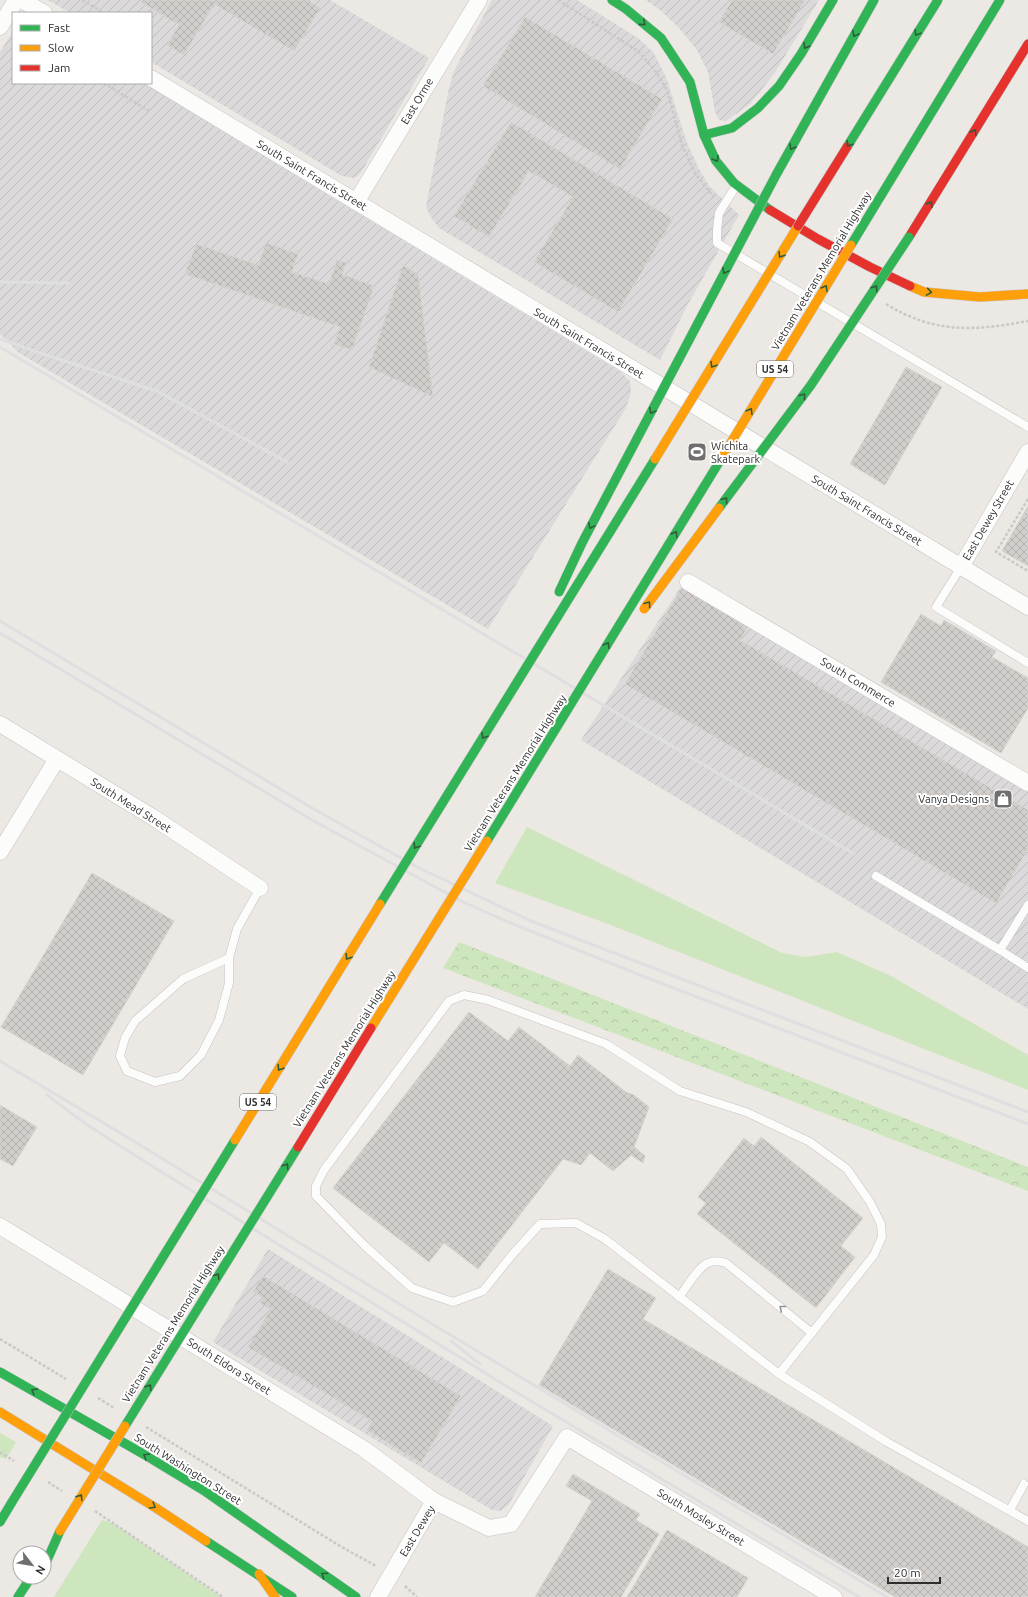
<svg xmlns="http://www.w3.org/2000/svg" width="1028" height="1597" viewBox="0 0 1028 1597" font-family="Ubuntu,sans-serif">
<defs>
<pattern id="industrial-furrows" width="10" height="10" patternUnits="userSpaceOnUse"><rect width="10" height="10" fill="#dcd9db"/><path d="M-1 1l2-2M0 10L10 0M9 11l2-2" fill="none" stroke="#bdbbbc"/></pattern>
<pattern id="forest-crowns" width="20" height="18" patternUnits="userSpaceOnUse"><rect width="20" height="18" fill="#cee6be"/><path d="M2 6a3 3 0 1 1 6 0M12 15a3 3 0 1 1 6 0" fill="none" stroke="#b1c6a4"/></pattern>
<pattern id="building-cross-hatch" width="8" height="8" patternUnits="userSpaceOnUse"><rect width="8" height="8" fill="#d1cecb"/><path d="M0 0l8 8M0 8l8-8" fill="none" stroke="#b4b1af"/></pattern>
</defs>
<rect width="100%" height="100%" fill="#ece8e4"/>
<g fill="url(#industrial-furrows)">
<path d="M48 0H330L429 58 360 174 354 178 342 176 151 62V13H70Z"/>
<path d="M492 0H577L638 38 653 52 666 77 687 143 699 169 710 187 739 215 688 304 660 360 439 228 430 216 426 206 449 88 454 71Z"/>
<path d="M646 0H819L774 74 750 104 726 121 719 120 715 112 708 72 697 50 679 28 660 10Z"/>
<path d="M13 31V83H143L621 372 630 381 631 393 626 408 488 629 19 353 0 334V52Z"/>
<path d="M682 585 1028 792V1009L581 740Z"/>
<path d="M268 1249 553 1426 509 1504 501 1511 492 1510 213 1342Z"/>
</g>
<g fill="#cee6be">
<path d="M527 827 782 953 805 957 837 952 891 976 1028 1055V1090L603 922 495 883Z"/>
<path d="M0 1433 16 1442 6 1459 0 1457Z"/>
<path d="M102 1520 114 1524 221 1597H54Z"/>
</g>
<path fill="url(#forest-crowns)" d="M459 942 1028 1167V1191L443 968Z"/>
<g fill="url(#building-cross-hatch)" stroke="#d7d4d0">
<path d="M142 0H307L320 8 294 51 214 4 184 55 167 45 179 25 141 2Z"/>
<path d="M732 0H805L773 54 719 22Z"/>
<path d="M525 17 662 99 620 169 483 86Z"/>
<path d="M511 122 673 219 618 312 534 262 573 197 529 171 489 237 454 216Z"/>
<path d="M266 243 298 254 292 272 329 284 337 260 346 263 342 274 374 286 352 350 334 344 340 327 185 274 196 244 258 265Z"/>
<path d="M403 265 418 274 433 397 369 367Z"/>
<path d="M906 367 942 387 885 485 850 464Z"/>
<path d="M1028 506V566L1002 551Z"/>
<path d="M684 584 750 623 740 640 1028 810V849L996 903 625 684Z"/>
<path d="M921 614 941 626 944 620 996 651 992 657 1028 678V708L1001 753 881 682Z"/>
<path d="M92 873 174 921 83 1075 1 1027Z"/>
<path d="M469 1012 508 1041 519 1027 570 1066 578 1055 626 1092 634 1095 649 1107 634 1147 645 1156 643 1163 631 1155 613 1171 590 1153 581 1165 563 1159 478 1269 444 1243 429 1262 333 1188Z"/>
<path d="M0 1105 37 1127 13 1166 0 1159Z"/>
<path d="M761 1137 863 1218 841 1246 855 1257 816 1308 697 1214 706 1203 698 1197 744 1138 754 1146Z"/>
<path d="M608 1269 656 1298 643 1319 1028 1547V1597H895L539 1385Z"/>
<path d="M263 1276 461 1396 421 1463 367 1430 372 1421 248 1347 271 1309 260 1303 263 1298 253 1292Z"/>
<path d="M573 1474 640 1514 636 1520 659 1534 621 1597H535L592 1501 566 1486Z"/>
<path d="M667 1530 748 1578 737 1597H627Z"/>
</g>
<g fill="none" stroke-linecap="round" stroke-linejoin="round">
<defs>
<g id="lane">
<path d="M736 186 719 213 717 230V243L1028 427"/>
<path d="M961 567 936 607 1028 663"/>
<path d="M876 876 1000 950"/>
<path d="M1028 905 1000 950 1028 968"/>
<path d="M229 958 183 979 135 1021 125 1038 120 1056 127 1071 155 1082 180 1076 201 1055 219 1020 229 983V958L237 929 260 888"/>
<path d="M679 1297C686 1288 698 1267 708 1263 714 1260 720 1261 726 1263L812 1333"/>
<path d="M779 1374 874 1255 882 1237 881 1224 870 1202 847 1169 810 1142 746 1112 680 1091 606 1044 488 1000 464 995 449 1001 324 1170 316 1186V1196L365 1246 412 1288 453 1302 483 1291 512 1255 540 1224 576 1223 605 1239 779 1374 887 1442 1028 1521"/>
<path d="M1010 1510 1024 1484"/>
</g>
<g id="street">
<path d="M22 0 44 13"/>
<path d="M0 27 16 0"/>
<path d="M151 78 1028 607"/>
<path d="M356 202 479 0"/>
<path d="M961 567 1028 452"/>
<path d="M688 582 1028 783"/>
<path d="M0 724 154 818 260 888"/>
<path d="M0 852 57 759"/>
<path d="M0 1226 364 1449 434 1501 489 1528 511 1524 567 1437 834 1597"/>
<path d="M378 1597 434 1501"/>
</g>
<g id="fast">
<path d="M612 0 626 9 661 38 690 82 704 135 716 161 734 183 770 210"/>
<path d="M704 135 732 128 758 108 779 86 801 54 833 0"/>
<path d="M776 175 874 0"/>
<path d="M0 1372 145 1455 206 1492 356 1597"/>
<path d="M0 1522 12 1502"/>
<path d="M206 1541 292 1597"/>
<path d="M44 1567 60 1531"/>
<path d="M18 1597 31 1577"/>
</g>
<g id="slow">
<path d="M910 286 924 292 980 297 1028 294"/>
<path d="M0 1412 156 1508 206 1541"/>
<path d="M259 1574 275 1597"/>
</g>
<g id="jam">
<path d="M770 210 818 239 870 267 910 286"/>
<path d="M909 237 1028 44"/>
</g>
</defs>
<use href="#lane" stroke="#c5c4c5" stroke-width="9"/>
<use href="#street" stroke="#c5c4c5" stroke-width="17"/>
<use href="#fast" stroke="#c5c4c5" stroke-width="10"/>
<use href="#slow" stroke="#c5c4c5" stroke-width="10"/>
<use href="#jam" stroke="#c5c4c5" stroke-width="10"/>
<g stroke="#c9c9c8" stroke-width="2.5" stroke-dasharray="3 2" stroke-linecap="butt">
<path d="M82 0 104 13"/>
<path d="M558 0 638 51 656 72 667 90 682 145 695 173 714 197"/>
<path d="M104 83 149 111"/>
<path d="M886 304C935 334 974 331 1028 321"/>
<path d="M1028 499 996 552 1028 571"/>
<path d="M0 1339 66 1379"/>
<path d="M98 1398 114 1408"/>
<path d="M146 1427 340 1546 376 1566"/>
<path d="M0 1452 14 1461"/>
<path d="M48 1482 62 1491"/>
<path d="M95 1511 223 1597"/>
<path d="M405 1586 417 1597"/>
</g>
<use href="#lane" stroke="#fcfcfb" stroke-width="8"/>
<use href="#street" stroke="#fcfcfb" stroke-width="16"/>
<use href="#fast" stroke="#30b455" stroke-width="9"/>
<use href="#slow" stroke="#ff9f0a" stroke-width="9"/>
<use href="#jam" stroke="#e5322d" stroke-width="9"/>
<g stroke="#dfdfe1" stroke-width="3">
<path d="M0 282 70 283"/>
<path d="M0 339 37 352 157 391 287 462"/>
<path d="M0 347 854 854"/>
<path d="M0 621 312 808 417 867 531 921 1028 1112"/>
<path d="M0 633 312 820 459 900 508 922 645 977 1028 1124"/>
<path d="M0 1061 19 1073"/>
<path d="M15 1070 122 1134 424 1319 887 1597"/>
<path d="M47 1095 83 1122 120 1146 511 1389 859 1597"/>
<path d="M451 1341 480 1364"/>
</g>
<defs>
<g id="fast-bridge">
<path d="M847 147 938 0"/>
<path d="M851 245 1000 0"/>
<path d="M719 508 811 385 909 237"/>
<path d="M559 592 582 543 776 175"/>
<path d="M487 841 721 459"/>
<path d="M380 904 655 459"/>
<path d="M125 1426 298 1147"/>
<path d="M12 1502 235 1140"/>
</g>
<g id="slow-bridge">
<path d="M655 459 798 226"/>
<path d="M721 459 851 245"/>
<path d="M644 609 719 508"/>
<path d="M371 1028 487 841"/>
<path d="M235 1140 380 904"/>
<path d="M60 1531 125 1426"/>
</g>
<g id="jam-bridge">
<path d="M798 226 847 147"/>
<path d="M298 1147 371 1028"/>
</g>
</defs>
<use href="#fast-bridge" stroke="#c6c5c4" stroke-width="10" stroke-linecap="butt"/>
<use href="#slow-bridge" stroke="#c6c5c4" stroke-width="10" stroke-linecap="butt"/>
<use href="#jam-bridge" stroke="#c6c5c4" stroke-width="10" stroke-linecap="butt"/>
<use href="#fast-bridge" stroke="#30b455" stroke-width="9"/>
<use href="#slow-bridge" stroke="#ff9f0a" stroke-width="9"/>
<use href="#jam-bridge" stroke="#e5322d" stroke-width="9"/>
</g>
<defs><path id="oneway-chevron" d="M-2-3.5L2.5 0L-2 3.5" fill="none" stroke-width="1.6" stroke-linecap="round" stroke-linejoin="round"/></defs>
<g stroke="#2f5d3c">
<use href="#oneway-chevron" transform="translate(643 23) rotate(40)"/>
<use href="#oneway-chevron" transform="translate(917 33) rotate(122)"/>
<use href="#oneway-chevron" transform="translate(855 34) rotate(119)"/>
<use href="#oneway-chevron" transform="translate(806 46) rotate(120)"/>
<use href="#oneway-chevron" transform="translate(974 132) rotate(-59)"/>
<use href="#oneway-chevron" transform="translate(849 144) rotate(122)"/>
<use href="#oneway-chevron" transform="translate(792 147) rotate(119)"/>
<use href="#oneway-chevron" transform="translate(716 159) rotate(59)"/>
<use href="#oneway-chevron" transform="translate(930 204) rotate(-58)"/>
<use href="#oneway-chevron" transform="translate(781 255) rotate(122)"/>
<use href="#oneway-chevron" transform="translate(725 271) rotate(118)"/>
<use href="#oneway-chevron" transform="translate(825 288) rotate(-59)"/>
<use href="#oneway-chevron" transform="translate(875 288) rotate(-57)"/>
<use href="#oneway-chevron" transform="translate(929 292) rotate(9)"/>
<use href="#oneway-chevron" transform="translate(713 365) rotate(122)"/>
<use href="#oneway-chevron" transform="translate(803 396) rotate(-53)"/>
<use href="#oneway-chevron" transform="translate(652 411) rotate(118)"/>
<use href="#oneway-chevron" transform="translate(750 411) rotate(-59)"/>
<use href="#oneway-chevron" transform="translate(725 500) rotate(-53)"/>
<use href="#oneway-chevron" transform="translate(591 526) rotate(118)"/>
<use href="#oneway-chevron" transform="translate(675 534) rotate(-59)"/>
<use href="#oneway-chevron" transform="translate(648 604) rotate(-54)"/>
<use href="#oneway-chevron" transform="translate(607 645) rotate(-59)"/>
<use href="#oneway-chevron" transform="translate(484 736) rotate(122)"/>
<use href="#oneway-chevron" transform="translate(416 846) rotate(122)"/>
<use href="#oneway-chevron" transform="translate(348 957) rotate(122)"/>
<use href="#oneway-chevron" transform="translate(280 1068) rotate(122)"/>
<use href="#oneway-chevron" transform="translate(286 1166) rotate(-58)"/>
<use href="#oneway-chevron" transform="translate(217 1276) rotate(-58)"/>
<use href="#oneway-chevron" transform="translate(149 1387) rotate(-58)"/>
<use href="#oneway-chevron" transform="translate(34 1391) rotate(-150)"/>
<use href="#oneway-chevron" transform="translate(146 1456) rotate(-149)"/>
<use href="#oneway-chevron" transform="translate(80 1497) rotate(-58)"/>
<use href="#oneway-chevron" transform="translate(153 1506) rotate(31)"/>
<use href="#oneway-chevron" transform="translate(324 1575) rotate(-145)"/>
</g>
<use stroke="#959594" href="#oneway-chevron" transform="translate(782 1308) rotate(-141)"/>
<defs>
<symbol id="stadium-square" viewBox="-11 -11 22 22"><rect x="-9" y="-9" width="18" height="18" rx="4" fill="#706f6e" stroke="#fff"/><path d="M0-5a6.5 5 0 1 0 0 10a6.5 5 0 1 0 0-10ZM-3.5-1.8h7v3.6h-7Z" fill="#fff"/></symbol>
<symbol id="shop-square" viewBox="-11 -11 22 22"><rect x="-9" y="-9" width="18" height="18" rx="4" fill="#706f6e" stroke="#fff"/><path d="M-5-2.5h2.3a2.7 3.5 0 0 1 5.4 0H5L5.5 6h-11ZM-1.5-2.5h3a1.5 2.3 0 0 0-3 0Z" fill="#fff"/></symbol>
</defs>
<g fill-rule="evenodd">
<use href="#stadium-square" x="686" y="441" width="22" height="22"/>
<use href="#shop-square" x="992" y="788" width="22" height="22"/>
</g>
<g text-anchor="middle" stroke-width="4" stroke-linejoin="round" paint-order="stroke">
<g fill="#fff" stroke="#6d6d6d" stroke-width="1">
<rect x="757" y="361" width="36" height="16" rx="3"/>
<rect x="240" y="1094" width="36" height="16" rx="3"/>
</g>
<g font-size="10" font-weight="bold" fill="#2e2e2e">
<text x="775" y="373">US 54</text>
<text x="258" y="1106">US 54</text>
</g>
<g font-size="11" fill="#2e2e2e" stroke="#fff">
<text transform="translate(417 101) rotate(-59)" y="4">East Orme</text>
<text transform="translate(312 175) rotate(31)" y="4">South Saint Francis Street</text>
<text transform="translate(821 271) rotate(-59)" y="4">Vietnam Veterans Memorial Highway</text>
<text transform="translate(589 343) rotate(31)" y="4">South Saint Francis Street</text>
<text transform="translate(867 510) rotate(31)" y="4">South Saint Francis Street</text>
<text transform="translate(988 520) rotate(-60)" y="4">East Dewey Street</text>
<text transform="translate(858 682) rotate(31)" y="4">South Commerce</text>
<text transform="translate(515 773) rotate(-58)" y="4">Vietnam Veterans Memorial Highway</text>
<text transform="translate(131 805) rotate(32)" y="4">South Mead Street</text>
<text transform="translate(344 1049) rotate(-58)" y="4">Vietnam Veterans Memorial Highway</text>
<text transform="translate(173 1324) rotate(-58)" y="4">Vietnam Veterans Memorial Highway</text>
<text transform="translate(229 1366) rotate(32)" y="4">South Eldora Street</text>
<text transform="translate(188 1469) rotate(32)" y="4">South Washington Street</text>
<text transform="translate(701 1517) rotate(31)" y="4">South Mosley Street</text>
<text transform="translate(417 1531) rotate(-59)" y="4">East Dewey</text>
</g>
<g font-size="11" fill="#2e2e2e" stroke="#fff" text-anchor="start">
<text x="711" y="450">Wichita<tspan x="711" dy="13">Skatepark</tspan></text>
<text x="989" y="803" text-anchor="end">Vanya Designs</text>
</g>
</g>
<rect x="12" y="12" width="140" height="72" fill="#ffffff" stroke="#ababab"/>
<rect x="20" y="25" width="20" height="6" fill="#30b455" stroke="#ababab"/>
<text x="48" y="32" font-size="12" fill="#2e2e2e">Fast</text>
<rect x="20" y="45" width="20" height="6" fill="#ff9f0a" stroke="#ababab"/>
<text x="48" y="52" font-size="12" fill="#2e2e2e">Slow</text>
<rect x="20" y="65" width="20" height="6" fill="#e5322d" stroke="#ababab"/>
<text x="48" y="72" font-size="12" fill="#2e2e2e">Jam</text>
<g transform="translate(32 1565) rotate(121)"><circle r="19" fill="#ffffff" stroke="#ababab"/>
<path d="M0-3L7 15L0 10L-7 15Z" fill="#706f6e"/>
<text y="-6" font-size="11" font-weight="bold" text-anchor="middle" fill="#2e2e2e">N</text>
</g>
<path d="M888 1577v6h52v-6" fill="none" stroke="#2e2e2e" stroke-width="2"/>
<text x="894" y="1577" font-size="12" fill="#2e2e2e" stroke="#ffffff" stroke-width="3" paint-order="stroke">20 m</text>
</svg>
